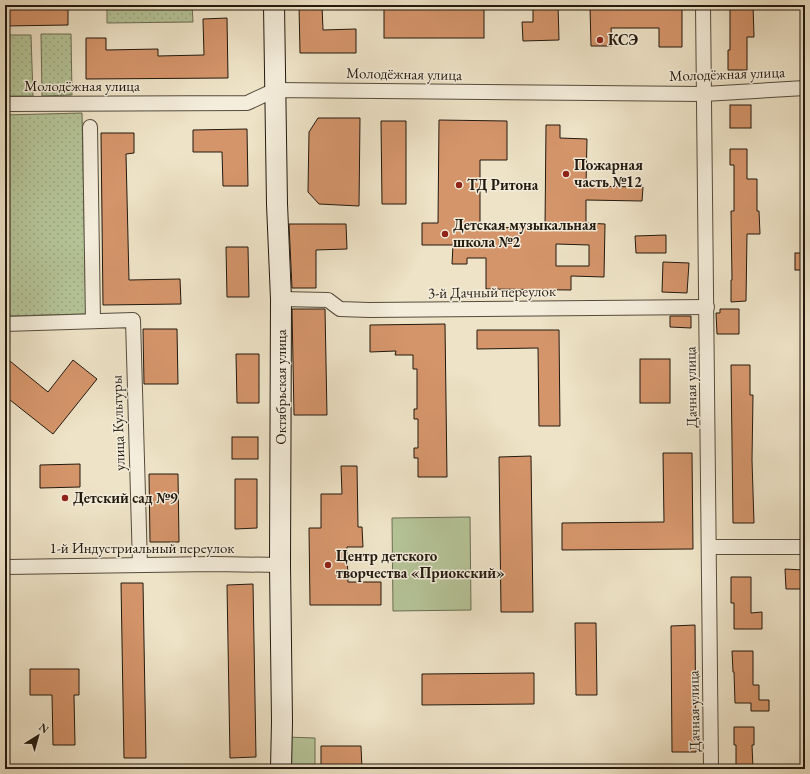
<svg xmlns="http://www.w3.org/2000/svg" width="810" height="774" viewBox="0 0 810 774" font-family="'EB Garamond',serif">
<defs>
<pattern id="park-dots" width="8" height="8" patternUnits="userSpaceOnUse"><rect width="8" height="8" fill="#b5c498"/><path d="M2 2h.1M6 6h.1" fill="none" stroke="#9ba882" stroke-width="1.8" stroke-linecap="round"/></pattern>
</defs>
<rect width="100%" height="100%" fill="#eee3c7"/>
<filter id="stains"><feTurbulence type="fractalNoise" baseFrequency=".005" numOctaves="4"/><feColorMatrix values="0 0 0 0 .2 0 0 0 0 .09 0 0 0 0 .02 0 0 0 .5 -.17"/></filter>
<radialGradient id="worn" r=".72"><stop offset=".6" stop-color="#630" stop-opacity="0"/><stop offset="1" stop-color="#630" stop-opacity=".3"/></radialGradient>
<g fill="#b5c498" stroke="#6c6e54">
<path d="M470 517 471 610 393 611 392 518Z"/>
<path d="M286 737 315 738V769H286Z"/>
</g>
<g fill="url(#park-dots)" stroke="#6c6e54">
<path d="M107 5H192L193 22 107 23Z"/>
<path d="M41 34H71L72 95 42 96Z"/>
<path d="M5 35H31L33 96H5Z"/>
<path d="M82 113 86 314 5 316V115Z"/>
</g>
<g fill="#d5956b" stroke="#22190f" fill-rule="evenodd">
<path d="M5 5H68V25L5 26Z"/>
<path d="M299 5H322L323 30 356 29V53H300Z"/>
<rect x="384" y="5" width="100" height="33"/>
<path d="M533 5H558L559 40 523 41 522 22H533Z"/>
<path d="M730 5H753L754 37H747V70H728V50H730Z"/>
<path d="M682 6V47H659V28H611L612 46H591L590 7Z"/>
<path d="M227 18 228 78 86 79V38H106V50L158 49V56L204 55 203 19Z"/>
<rect x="730" y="105" width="21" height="23"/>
<path d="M318 118H360L359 206 319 204 308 192 309 132Z"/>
<path d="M439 120 507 121V160H480V228L545 227 546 125H560V138L587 139 586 186 643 187 642 201 586 200V223L605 224 604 277 571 276V290L486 289V258H467V264H452L453 245H422V223H438ZM556 244 589 245V266H556Z"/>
<path d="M381 121H406V204H382Z"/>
<path d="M247 129 248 186H223L222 152H193V130Z"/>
<path d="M101 133H134V153L126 154 129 280 180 279 181 304 103 305Z"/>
<path d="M730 149H747V179H757V211H759L760 234H747L746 301 731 302V280H732L731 211H734V165H730Z"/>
<path d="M289 224H346L347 249 316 250V288H292Z"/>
<path d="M666 235V253H636L635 236Z"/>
<path d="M226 247H248L249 297H227Z"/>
<rect x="795" y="253" width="10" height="17"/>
<path d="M663 262 689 263 687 293 662 292Z"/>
<path d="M292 309H325L327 415H294Z"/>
<path d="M720 309H739V334H717L716 313H720Z"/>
<path d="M670 316H691V328L670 327Z"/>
<path d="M445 324 447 477H418V458H414V448H418V419H414V409H417V369H413V355H395L396 351 370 352V325Z"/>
<path d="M143 329H177L178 384H144Z"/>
<path d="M477 330H559L560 426H539L538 348 477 349Z"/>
<path d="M236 354H259V403H237Z"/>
<path d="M5 357 48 392 73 360 97 379 53 434 5 396Z"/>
<rect x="640" y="359" width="30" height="44"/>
<path d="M731 365H750V395H753L752 460 754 523H733Z"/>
<rect x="232" y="437" width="26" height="22"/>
<path d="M663 453H692L693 549 562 550V523L664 522Z"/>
<path d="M531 456 533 612H501L499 457Z"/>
<path d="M80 464V487L40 488V465Z"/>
<path d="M341 466H357L358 527H362L363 547H347L348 582H381V605H310L309 528H321V494H342Z"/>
<path d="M149 474H178L179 542H150Z"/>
<path d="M235 479H257V528L235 529Z"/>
<path d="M785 569 803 570 802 589H786Z"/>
<path d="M731 577H751V613L762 612V629H734V603H731Z"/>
<path d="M121 583H143L146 758H124Z"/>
<path d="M253 584 256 757 230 758 227 585Z"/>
<path d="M575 623H596L597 695H576Z"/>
<path d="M695 625 696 752H672L671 626Z"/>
<path d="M732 651H753V685H759V700H769V711H751V703H735L734 672H733Z"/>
<path d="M30 669H79V695H74L75 745H53L52 695H30Z"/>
<path d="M534 673V704L422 705V674Z"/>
<path d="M734 727H754V745H752L753 769H736V745H734Z"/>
<path d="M321 746H361L362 769H321Z"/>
</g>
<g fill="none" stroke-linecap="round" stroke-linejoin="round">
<defs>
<g id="street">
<path d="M703 5 711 769"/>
<path d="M5 104 247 103 275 90 704 94 805 88"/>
<path d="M90 127 93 321"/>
<path d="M281 299 328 300 340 309 369 310 707 307"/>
<path d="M5 324 133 320 140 565"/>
<path d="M709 547H805"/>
<path d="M5 567 214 564 280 565"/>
</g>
<path id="secondary" d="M274 5 277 204 281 299 280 565 282 722 281 769"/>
</defs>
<use href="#street" stroke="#554c3d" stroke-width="16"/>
<use href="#secondary" stroke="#22190f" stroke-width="22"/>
<use href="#street" stroke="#f4eddb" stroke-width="14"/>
<use href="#secondary" stroke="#f4eddb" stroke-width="20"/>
</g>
<g fill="#8f2418" stroke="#f4eddb" stroke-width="1.5">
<circle cx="600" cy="40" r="4"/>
<circle cx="566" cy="174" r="4"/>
<circle cx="459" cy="185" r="4"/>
<circle cx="445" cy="234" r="4"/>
<circle cx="65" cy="498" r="4"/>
<circle cx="328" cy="565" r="4"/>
</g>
<g text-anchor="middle" stroke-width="3" stroke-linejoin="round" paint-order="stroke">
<g font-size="15" font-weight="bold" fill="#22190f" stroke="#f4eddb" text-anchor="start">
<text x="608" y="45">КСЭ</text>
<text x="574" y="170">Пожарная<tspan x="574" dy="17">часть №12</tspan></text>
<text x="467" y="190">ТД Ритона</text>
<text x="453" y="230">Детская музыкальная<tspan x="453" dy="17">школа №2</tspan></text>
<text x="73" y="503">Детский сад №9</text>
<text x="336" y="561">Центр детского<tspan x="336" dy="17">творчества «Приокский»</tspan></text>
</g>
<g font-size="15" fill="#22190f" stroke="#f4eddb">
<text transform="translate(404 74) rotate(1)" y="5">Молодёжная улица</text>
<text transform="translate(727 74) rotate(-2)" y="5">Молодёжная улица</text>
<text x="82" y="91">Молодёжная улица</text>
<text transform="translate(492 292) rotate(-1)" y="5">3-й Дачный переулок</text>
<text transform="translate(281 387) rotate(-90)" y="5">Октябрьская улица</text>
<text transform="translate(691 387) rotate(-91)" y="5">Дачная улица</text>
<text transform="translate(118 423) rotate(-92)" y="5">улица Культуры</text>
<text x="142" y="553">1-й Индустриальный переулок</text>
<text transform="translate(694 711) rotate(-91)" y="5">Дачная улица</text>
</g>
</g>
<rect width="810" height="774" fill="none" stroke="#eee3c7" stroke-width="20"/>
<rect x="6" y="6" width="798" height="762" fill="none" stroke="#22190f" stroke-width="2"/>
<rect x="10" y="10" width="790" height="754" fill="none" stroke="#22190f"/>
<g transform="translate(38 736) rotate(37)" stroke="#f4eddb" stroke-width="3" paint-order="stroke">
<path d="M0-3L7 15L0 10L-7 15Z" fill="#22190f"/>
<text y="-6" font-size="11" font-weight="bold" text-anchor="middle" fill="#22190f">N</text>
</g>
<rect width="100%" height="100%" filter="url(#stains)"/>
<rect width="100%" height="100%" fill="url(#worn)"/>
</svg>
